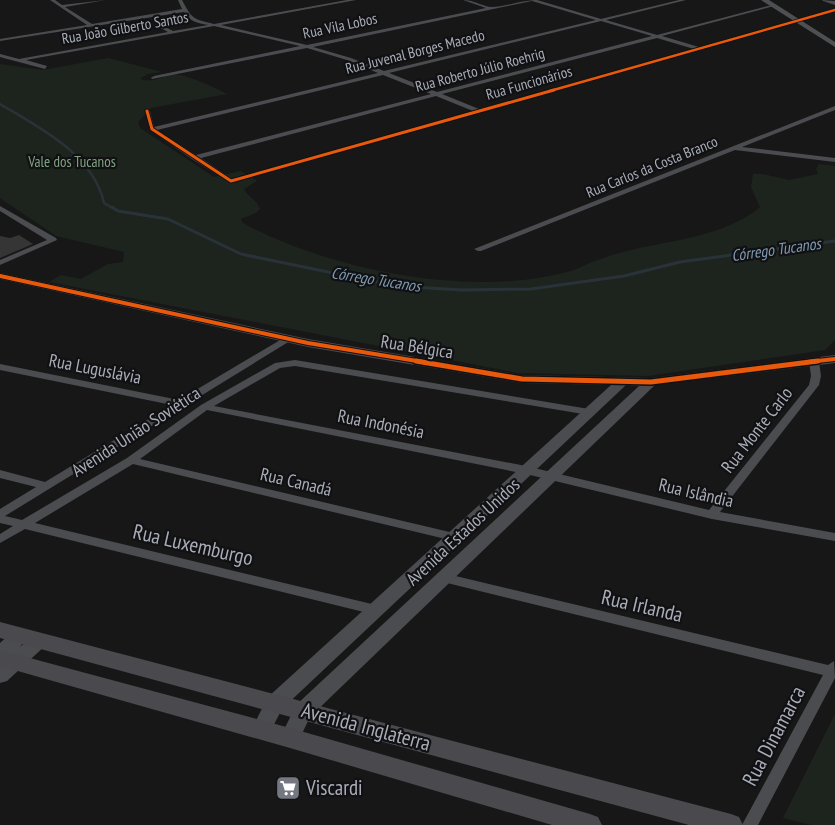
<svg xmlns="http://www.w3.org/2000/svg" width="835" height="825" viewBox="0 0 835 825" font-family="'PT Sans Narrow',sans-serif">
<rect width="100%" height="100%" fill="#171717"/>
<g fill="#1d241e">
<path d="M108 58 162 72 148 74 141 78 142 80C154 82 161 77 172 75 185 73 215 88 227 94L151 108 138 122 140 128 214 177 241 171 257 181 244 189C248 197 257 200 260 209L256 213 241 219 243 223C330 270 470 298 567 272 577 270 586 264 595 261 608 256 622 252 635 249 676 240 727 235 760 207L751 187 753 174H763L789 180 818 174 816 169 819 164 835 166V340L825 350 648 376 518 373 49 282 61 275 81 279 108 264 123 262 124 252 56 236 0 198V64L43 70Z"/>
<path d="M835 714V825H811L783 818Z"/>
</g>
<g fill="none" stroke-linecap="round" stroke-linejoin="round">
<path stroke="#2a3239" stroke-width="2.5" d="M0 104C40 128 93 154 104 203L114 209"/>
<path stroke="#2a3239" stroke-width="3" d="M112 207 118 211 168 219 241 254 396 286 462 290 531 289 624 276 680 262 835 241"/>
</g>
<path fill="#353536" d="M19 235 33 244 0 258V236L10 238Z"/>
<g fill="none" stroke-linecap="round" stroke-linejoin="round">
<g fill="#4b4c50" fill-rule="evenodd">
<path d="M50 0H55L62 5 106 0 65 7 92 24 182 9 178 0H182C192 19 193 19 214 24L347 0H356L221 25 307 45 486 8 463 0C473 0 480 5 490 7 500 8 523 0 537 0L601 19 679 0H686L606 20 657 35 772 5 774 6 662 36 699 47 835 9V11L231 183 192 159 150 130 145 110 150 111 154 127 378 73 347 60 307 48 152 79 151 78 154 76 300 46 214 26 26 60 47 66 45 69 0 57V54L19 59 168 32 155 25 157 23 173 31 208 25C198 23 188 21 184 12L0 41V39L87 25ZM532 1 596 20 384 71 351 58 313 47ZM601 21 652 36 437 92 389 73ZM657 38 694 49 479 109 442 94ZM383 75 431 94 196 155 157 130ZM436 96 473 111 232 179 201 158Z"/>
<path d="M835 106V110L742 147 835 158V162L735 150 481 251H478L474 249Z"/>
<path d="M0 206 56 238 57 240 0 265V260L47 240 0 211Z"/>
<path d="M287 336 290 337 291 339 290 341 5 516 22 520 127 458 201 405 275 363 295 360 589 409 594 412 589 415 295 366 280 368 214 406 526 466 709 510 809 385 811 376 809 361 814 358 819 361 821 376 819 385 720 512 835 533V541L712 519 526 474 207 410 140 459 454 533 458 534 460 537 458 540 454 541 133 464 35 523 376 605 381 607 382 610 381 613 376 615 25 529 0 543V534L13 526 0 523V509L36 487 0 478V470L45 482 172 405 0 370V364L179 400Z"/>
<path d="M443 573 828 665 834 661 835 678 758 825H742L823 675 439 581 437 578 439 575Z"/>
</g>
<g fill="#4b4c50" fill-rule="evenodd">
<path d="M822 0 835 1V5L823 1Z"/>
<path d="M0 273 308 339 522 375 651 378 835 355V363L655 385 310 717 297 744 290 747 283 744 280 738 296 705 639 386 626 385 282 709 268 736 261 739 254 736 251 730 268 697 611 385 522 383 308 347 0 279Z"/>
<path d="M20 628 26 630 29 635 20 647C29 639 35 631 46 635L49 640 46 645 7 681 0 683V664L2 662H0V643L14 630Z"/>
</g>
<g fill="#4a4a4e" fill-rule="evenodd">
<path d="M0 622 731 814 739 817 743 825H689L0 638Z"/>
<path d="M0 650 290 728 590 814 598 817 602 825H552L290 748 0 666Z"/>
</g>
<path fill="#4d4f52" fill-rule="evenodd" d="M761 0H769L835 42V47Z"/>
<defs>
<path id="cycleway-far3" d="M550 91 835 10"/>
<path id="cycleway-far2" d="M147 111 152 129 231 181 554 90"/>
<g id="cycleway-far1">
<path d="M0 276 308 343 423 362"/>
<path d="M808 362 835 359"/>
</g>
<path id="cycleway" d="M416 361 522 379 651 382 818 361"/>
</defs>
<use href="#cycleway-far3" stroke="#111113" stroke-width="4"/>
<use href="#cycleway-far2" stroke="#111113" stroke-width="5"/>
<use href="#cycleway-far1" stroke="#111113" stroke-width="6"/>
<use href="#cycleway" stroke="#111113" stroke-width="8"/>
<use href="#cycleway-far3" stroke="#e8590c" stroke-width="2.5"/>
<use href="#cycleway-far2" stroke="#e8590c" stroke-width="3"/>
<use href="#cycleway-far1" stroke="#e8590c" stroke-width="4"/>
<use href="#cycleway" stroke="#e8590c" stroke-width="5"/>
</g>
<defs>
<symbol id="supermarket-square" viewBox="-11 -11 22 22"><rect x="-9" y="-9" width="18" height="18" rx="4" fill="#757880" stroke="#111113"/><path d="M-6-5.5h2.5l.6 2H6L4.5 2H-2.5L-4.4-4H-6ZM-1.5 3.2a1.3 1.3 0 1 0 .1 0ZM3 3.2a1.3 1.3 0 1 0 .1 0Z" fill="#fff"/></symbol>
</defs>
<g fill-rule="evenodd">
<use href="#supermarket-square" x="274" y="774" width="28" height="28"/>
</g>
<g text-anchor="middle" stroke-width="4.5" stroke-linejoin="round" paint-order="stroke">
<g font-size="15" fill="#a8adb8" stroke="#111113">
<text transform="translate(340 26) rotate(-12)" y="5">Rua Vila Lobos</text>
<text transform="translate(125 28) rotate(-10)" y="5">Rua João Gilberto Santos</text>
<text transform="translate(415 52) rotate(-14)" y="5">Rua Juvenal Borges Macedo</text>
<text transform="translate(480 70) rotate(-15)" y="5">Rua Roberto Júlio Roehrig</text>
<text transform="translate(529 83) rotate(-16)" y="5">Rua Funcionários</text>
<text transform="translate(652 167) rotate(-22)" y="5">Rua Carlos da Costa Branco</text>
</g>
<g font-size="15" fill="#7fa381" stroke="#111113">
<text x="72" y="167">Vale dos Tucanos</text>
</g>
<g font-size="16" font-style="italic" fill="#7f9bb3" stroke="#111113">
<text transform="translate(776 249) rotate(-8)" y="6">Córrego Tucanos</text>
<text transform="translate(376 279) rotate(9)" y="6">Córrego Tucanos</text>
</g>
<g font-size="18" fill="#a8adb8" stroke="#111113">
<text transform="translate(417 347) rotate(9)" y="6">Rua Bélgica</text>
<text transform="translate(95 369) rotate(11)" y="6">Rua Luguslávia</text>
<text transform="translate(381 424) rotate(11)" y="6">Rua Indonésia</text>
<text transform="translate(757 430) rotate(-52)" y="6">Rua Monte Carlo</text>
<text transform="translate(136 432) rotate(-33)" y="6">Avenida União Soviética</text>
<text transform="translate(296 482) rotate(13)" y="6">Rua Canadá</text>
<text transform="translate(696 493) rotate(13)" y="6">Rua Islândia</text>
<text transform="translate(463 532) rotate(-43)" y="6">Avenida Estados Unidos</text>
</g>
<g font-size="21" fill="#a8adb8" stroke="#111113">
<text transform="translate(193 545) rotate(13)" y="7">Rua Luxemburgo</text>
<text transform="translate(642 606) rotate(13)" y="7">Rua Irlanda</text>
<text transform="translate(366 727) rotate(15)" y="7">Avenida Inglaterra</text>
<text transform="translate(774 736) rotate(-62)" y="7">Rua Dinamarca</text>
</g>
<g font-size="21" fill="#a8adb8" stroke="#111113" text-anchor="start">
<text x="306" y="795">Viscardi</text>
</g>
</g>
</svg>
